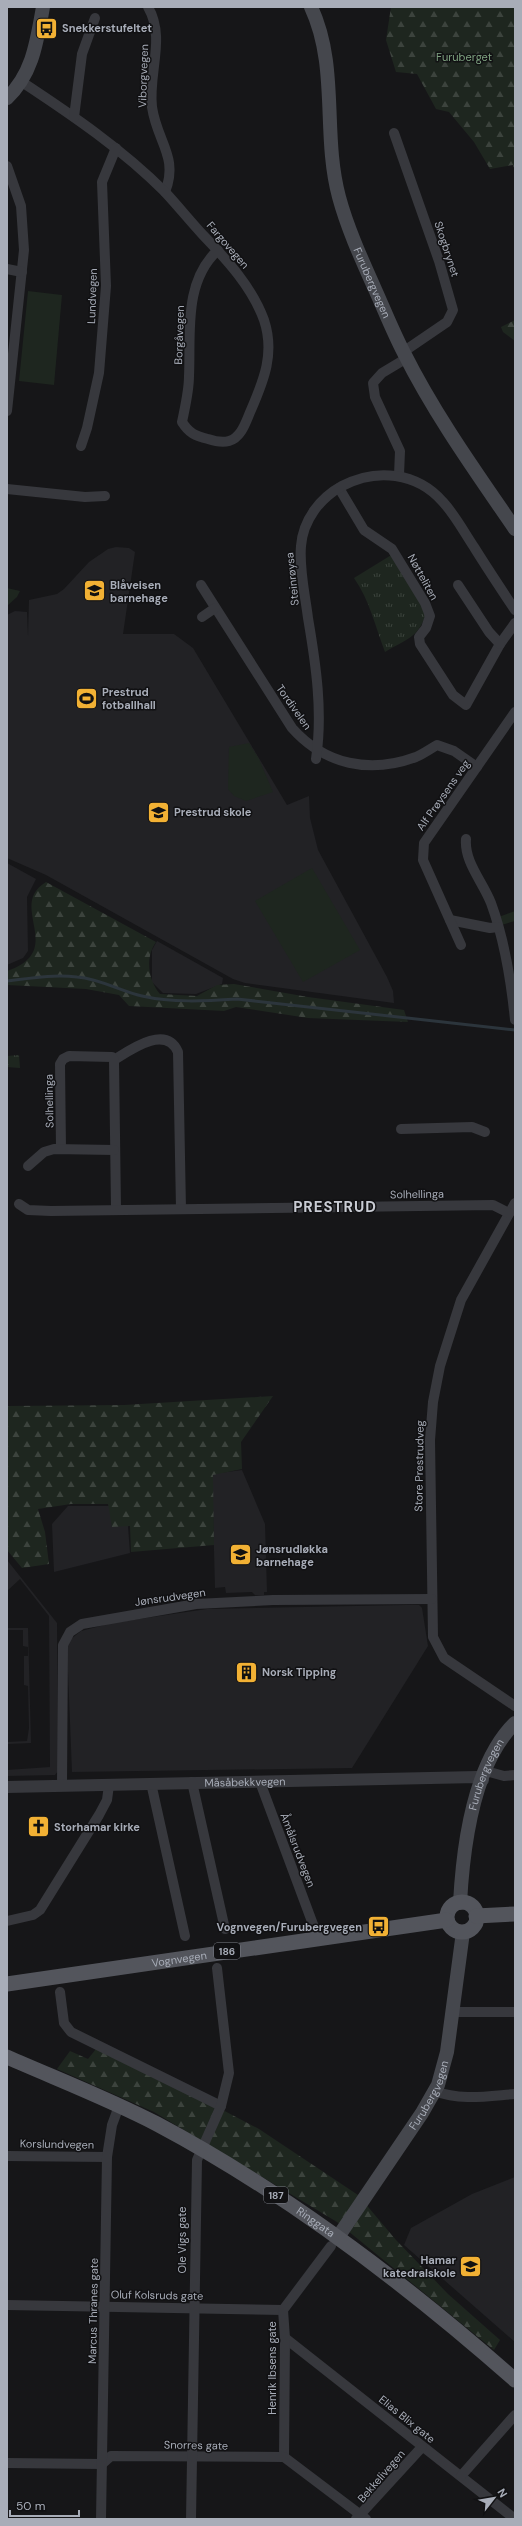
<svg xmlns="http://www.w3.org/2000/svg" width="522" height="2526" viewBox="0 0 522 2526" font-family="'DM Sans',sans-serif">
<defs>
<pattern id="forest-firs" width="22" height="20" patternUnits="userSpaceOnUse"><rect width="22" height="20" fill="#1e261f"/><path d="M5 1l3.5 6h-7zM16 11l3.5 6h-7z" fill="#3c433d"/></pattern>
<pattern id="park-tufts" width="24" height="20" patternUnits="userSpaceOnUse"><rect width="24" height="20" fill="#1e261f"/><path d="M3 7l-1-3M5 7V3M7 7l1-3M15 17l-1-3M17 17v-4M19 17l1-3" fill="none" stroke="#3c433d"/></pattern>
</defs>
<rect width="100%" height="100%" fill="#161618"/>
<g fill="#222225">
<path d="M116 547 129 548 135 552 123 634H174L193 648 287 805 309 796 310 818 318 850 387 977 393 991 394 1003 245 983 233 979 46 875 7 858V615L15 611 27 612 28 636 29 600 57 594 64 589 89 562 108 549Z"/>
<path d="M7 863 36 879 27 897 28 951 23 958 7 965Z"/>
<path d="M157 941 223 978 222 984 196 994 163 993 152 982V950Z"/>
<path d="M242 1470 265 1524 267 1592H264V1595H255L252 1592 226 1593 225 1587 215 1588 212 1474Z"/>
<path d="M68 1506H111L112 1526H128L130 1553 54 1572 52 1524Z"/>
<path d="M7 1560 57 1623 58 1771 55 1775 7 1776V1770L50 1767 49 1616 20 1579 7 1591Z"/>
<path d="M405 1605H419L422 1608 428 1646 352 1768 72 1772 67 1647 71 1639 81 1631 112 1623 207 1609Z"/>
<path d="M7 1628H28L31 1743 7 1744V1742L27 1741 29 1728 28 1686 24 1685V1656H28V1647L23 1646V1630H7Z"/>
<path d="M515 2177V2342L404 2245 411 2228 472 2194Z"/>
</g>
<g fill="#1e261f">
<path d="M28 291 62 295 54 385 19 381Z"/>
<path d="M7 588 20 591 17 597 7 606Z"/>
<path d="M249 743 259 759 273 792 246 801 234 796 228 789 229 747Z"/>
<path d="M312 868 360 950 303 982 255 901Z"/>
<path d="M515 911V921L498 926 496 918Z"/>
</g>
<g fill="url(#forest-firs)">
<path d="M391 7H515V172L513 165 490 169 474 142 449 112 436 109 417 74 396 72 386 40Z"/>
<path d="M515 320V341L503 332 501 327Z"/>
<path d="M46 882 156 942C145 957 148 980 160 994L197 996 217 985 234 984 308 997 404 1010 408 1022 308 1018 236 1007 224 1011 129 1006 119 995 86 989 7 985V971C68 950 6 906 46 882Z"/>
<path d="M273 1396 241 1442 242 1469 213 1475 214 1545 131 1552 130 1526 112 1527 108 1504H71L38 1509 45 1532 49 1564 22 1568 7 1550V1406L124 1405Z"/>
<path d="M96 2049 160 2077 259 2129 358 2195 396 2240 448 2294 500 2340 494 2350 337 2222 154 2112 57 2069 70 2051 88 2059Z"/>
</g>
<g fill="url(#park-tufts)">
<path d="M393 554 426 613C419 638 406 639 385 652 375 626 370 601 354 578Z"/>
<path d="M19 1055 20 1068 7 1067V1056Z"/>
</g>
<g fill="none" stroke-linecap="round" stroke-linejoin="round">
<path stroke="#2c353c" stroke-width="3" d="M7 981C31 978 54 974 77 977 101 979 120 991 142 996 172 1003 206 1001 237 999L515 1030"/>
<g stroke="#37383d" stroke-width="10">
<path d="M148 7C166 38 148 73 152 107 157 142 179 157 165 192"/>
<path d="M22 82C72 115 122 149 165 192 178 206 190 221 203 235 227 260 252 287 264 320 275 353 264 380 251 410 246 421 242 437 229 441 222 443 214 441 208 439 195 436 189 433 182 422 185 407 189 391 189 376 191 334 183 282 218 250"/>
<path d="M74 117 82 54 95 18"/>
<path d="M394 133 439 261 453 310 447 322 403 352"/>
<path d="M7 166 21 206 24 250 7 411"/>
<path d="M7 269 22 272"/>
<path d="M81 446 87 428 99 373 106 286 102 182 116 148"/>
<path d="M399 475 400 451 375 397 373 383 382 373 407 358"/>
<path d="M339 488 364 530 392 549 425 603 430 616 426 628 419 637 420 644 453 695 466 705 500 644 515 623"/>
<path d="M7 489 85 497 105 496"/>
<path d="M201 585 292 728C325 765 370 774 416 757 423 754 430 749 437 745L454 751 477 767"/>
<path d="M458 585 489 632 500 644"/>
<path d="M202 617 215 608"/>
<path d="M316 759C323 712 316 665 308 618 305 594 299 569 301 546 303 520 320 498 342 486 376 468 417 472 443 502 455 515 464 532 474 547 487 568 501 589 515 610"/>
<path d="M466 839C464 862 483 882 491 903 505 941 511 980 515 1020"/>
<path d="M450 920 490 928 498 927"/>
<path d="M461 945 423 860 424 843 515 712"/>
<path d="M114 1060C130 1050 166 1024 178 1052L181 1209"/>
<path d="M401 1129 472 1127 485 1132"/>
<path d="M61 1149 60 1064 63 1059 69 1056 112 1057 114 1060 116 1209"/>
<path d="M28 1166 44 1152 54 1149 114 1150"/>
<path d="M515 1203 461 1300 440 1366 433 1402 430 1440 433 1637 444 1658 515 1706"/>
<path d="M19 1204 28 1210 51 1211 493 1205 509 1213"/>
<path d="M486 1771 504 1776 515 1775"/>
<path d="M192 1782 225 1929"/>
<path d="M260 1782 314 1927"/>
<path d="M151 1783 185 1936"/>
<path d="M62 1785 63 1645 70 1632 82 1624 196 1604 273 1600 432 1599"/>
<path d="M7 1921 33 1915 40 1910 99 1815 107 1800 109 1785"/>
<path d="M60 1992 64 2023 71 2032 221 2106"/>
<path d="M453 2012H515"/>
<path d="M435 2091C460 2101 488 2096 515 2094"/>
<path d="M7 2156 107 2157"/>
<path d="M7 2305 283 2310"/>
<path d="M285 2338 515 2519"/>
<path d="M284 2457 285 2338 283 2310 331 2246"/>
<path d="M7 2463 102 2464 111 2456 284 2457 366 2519"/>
<path d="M461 2476 515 2415"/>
<path d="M101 2519 107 2157 112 2125 119 2106"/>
<path d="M191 2519 197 2160 221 2106 229 2073 217 1968"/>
<path d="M356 2519 422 2447"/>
</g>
<path stroke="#37383d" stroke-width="12" id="s1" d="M7 1787 477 1777 483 1780"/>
<g stroke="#45474d" stroke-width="14">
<path id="s2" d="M311 7C339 67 322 134 339 197 347 227 361 258 374 287 384 309 393 332 404 353 435 415 476 472 515 529"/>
<path d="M7 98C33 74 37 40 43 7"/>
<path id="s3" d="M460 1903C463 1847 473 1764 515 1723"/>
<path id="s4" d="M338 2237 422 2113 438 2085 447 2052 463 1932"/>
</g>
<g stroke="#53555c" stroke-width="15">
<circle cx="462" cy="1917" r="15"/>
<path d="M476 1916 515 1914"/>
<path id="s5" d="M7 1984 447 1920"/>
<path id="s6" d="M7 2057C57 2079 109 2099 157 2124 287 2193 405 2283 515 2380"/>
</g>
</g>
<defs>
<symbol id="bus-square" viewBox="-11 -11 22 22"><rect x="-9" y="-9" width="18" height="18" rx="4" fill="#f2b134" stroke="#111113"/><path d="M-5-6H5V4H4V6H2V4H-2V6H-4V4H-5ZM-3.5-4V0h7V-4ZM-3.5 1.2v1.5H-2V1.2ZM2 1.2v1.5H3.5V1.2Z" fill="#111"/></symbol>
<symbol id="school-square" viewBox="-11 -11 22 22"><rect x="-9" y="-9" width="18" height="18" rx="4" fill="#f2b134" stroke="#111113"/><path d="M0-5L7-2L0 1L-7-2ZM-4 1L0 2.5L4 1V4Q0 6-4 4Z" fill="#111"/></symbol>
<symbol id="stadium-square" viewBox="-11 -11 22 22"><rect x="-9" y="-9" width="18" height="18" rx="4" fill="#f2b134" stroke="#111113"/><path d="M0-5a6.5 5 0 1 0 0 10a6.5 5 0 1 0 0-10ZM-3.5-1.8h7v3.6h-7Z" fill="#111"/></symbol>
<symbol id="building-square" viewBox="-11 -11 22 22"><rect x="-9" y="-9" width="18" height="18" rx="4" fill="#f2b134" stroke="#111113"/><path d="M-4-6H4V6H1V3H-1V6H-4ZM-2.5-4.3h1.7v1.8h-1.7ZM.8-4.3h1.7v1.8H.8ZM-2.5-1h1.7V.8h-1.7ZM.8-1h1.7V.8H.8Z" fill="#111"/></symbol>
<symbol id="church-square" viewBox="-11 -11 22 22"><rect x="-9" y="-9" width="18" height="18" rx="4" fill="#f2b134" stroke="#111113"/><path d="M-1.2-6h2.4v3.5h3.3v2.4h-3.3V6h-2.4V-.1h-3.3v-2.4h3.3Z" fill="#111"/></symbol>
</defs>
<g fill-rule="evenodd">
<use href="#bus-square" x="34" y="16" width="25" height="25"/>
<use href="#school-square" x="82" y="578" width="25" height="25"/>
<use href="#stadium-square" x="74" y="686" width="25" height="25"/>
<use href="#school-square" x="146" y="800" width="25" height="25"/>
<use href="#school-square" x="228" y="1542" width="25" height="25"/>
<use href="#building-square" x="234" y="1660" width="25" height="25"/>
<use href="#church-square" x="26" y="1814" width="25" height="25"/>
<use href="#bus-square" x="366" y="1914" width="25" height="25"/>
<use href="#school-square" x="458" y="2254" width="25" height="25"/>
</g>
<g text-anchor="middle" stroke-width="3" stroke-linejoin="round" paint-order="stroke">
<g fill="#111113" stroke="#7b7e86" stroke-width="1">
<rect x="214" y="1943" width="26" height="16" rx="3"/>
<rect x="264" y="2187" width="24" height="16" rx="3"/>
</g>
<g font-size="10" font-weight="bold" fill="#a8adb8">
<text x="227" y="1955">186</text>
<text x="276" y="2199">187</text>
</g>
<g font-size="11" font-weight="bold" fill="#a8adb8" stroke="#111113" text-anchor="start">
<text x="62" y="32">Snekkerstufeltet</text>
<text x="110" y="589">Blåveisen<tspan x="110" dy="13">barnehage</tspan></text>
<text x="102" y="696">Prestrud<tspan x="102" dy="13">fotballhall</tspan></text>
<text x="174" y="816">Prestrud skole</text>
<text x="256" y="1553">Jønsrudløkka<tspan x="256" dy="13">barnehage</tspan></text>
<text x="262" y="1676">Norsk Tipping</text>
<text x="54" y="1831">Storhamar kirke</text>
<text x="362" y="1931" text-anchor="end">Vognvegen/Furubergvegen</text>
<text x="456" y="2264" text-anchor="end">Hamar<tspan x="456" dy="13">katedralskole</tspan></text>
</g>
<g font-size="11" fill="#7fa381" stroke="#111113">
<text x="464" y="61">Furuberget</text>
</g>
<g font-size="11" fill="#a8adb8" stroke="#111113">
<text transform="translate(143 76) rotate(-88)" y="4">Viborgvegen</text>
<text transform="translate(228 245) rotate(49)" y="4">Fargovegen</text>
<text transform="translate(447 249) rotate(72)" y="4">Skogbrynet</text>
<text dy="4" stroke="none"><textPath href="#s2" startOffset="285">Furubergvegen</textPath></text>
<text transform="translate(92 296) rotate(-88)" y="4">Lundvegen</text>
<text transform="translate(179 335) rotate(-88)" y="4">Borgåvegen</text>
<text transform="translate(423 577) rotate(61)" y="4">Nøtteliten</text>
<text transform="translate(292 579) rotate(-96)" y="4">Steinrøysa</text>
<text transform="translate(294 707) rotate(55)" y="4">Tordivelen</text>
<text transform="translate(443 795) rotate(-55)" y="4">Alf Prøysens veg</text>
<text transform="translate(49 1101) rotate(-91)" y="4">Solhellinga</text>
<text transform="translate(417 1194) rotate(-1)" y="4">Solhellinga</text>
<text transform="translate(419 1466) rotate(-89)" y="4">Store Prestrudveg</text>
<text transform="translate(170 1597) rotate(-8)" y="4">Jønsrudvegen</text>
<text dy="4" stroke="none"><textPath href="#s3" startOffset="132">Furubergvegen</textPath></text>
<text dy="4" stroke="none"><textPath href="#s1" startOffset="238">Måsåbekkvegen</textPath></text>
<text transform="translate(298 1850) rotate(69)" y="4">Åmålsrudvegen</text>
<text dy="4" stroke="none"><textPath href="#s5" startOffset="174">Vognvegen</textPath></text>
<text dy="4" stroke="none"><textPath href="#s4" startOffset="169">Furubergvegen</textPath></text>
<text transform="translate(57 2144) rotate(1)" y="4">Korslundvegen</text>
<text dy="4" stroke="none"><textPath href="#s6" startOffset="351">Ringgata</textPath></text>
<text transform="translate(182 2240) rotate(-90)" y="4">Ole Vigs gate</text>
<text transform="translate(157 2295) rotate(1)" y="4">Oluf Kolsruds gate</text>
<text transform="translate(93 2311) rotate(-89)" y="4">Marcus Thranes gate</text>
<text transform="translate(272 2368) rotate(-90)" y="4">Henrik Ibsens gate</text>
<text transform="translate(407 2419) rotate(39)" y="4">Elias Blix gate</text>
<text transform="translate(196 2445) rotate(1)" y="4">Snorres gate</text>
<text transform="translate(381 2476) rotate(-49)" y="4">Bekkelivegen</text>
</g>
<g font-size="15" font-weight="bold" letter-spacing="1" fill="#c9ccd4" stroke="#111113">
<text x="335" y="1212">PRESTRUD</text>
</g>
</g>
<rect width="522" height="2526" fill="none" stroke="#a8adb8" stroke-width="16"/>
<g transform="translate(494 2498) rotate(59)" stroke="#111113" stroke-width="3" paint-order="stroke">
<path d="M0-3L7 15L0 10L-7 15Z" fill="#a8adb8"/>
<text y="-6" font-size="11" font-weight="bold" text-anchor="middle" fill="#a8adb8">N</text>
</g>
<path d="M10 2510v6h69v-6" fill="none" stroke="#a8adb8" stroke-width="2"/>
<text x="16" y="2510" font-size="12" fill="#a8adb8" stroke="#111113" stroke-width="3" paint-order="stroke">50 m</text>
</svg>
